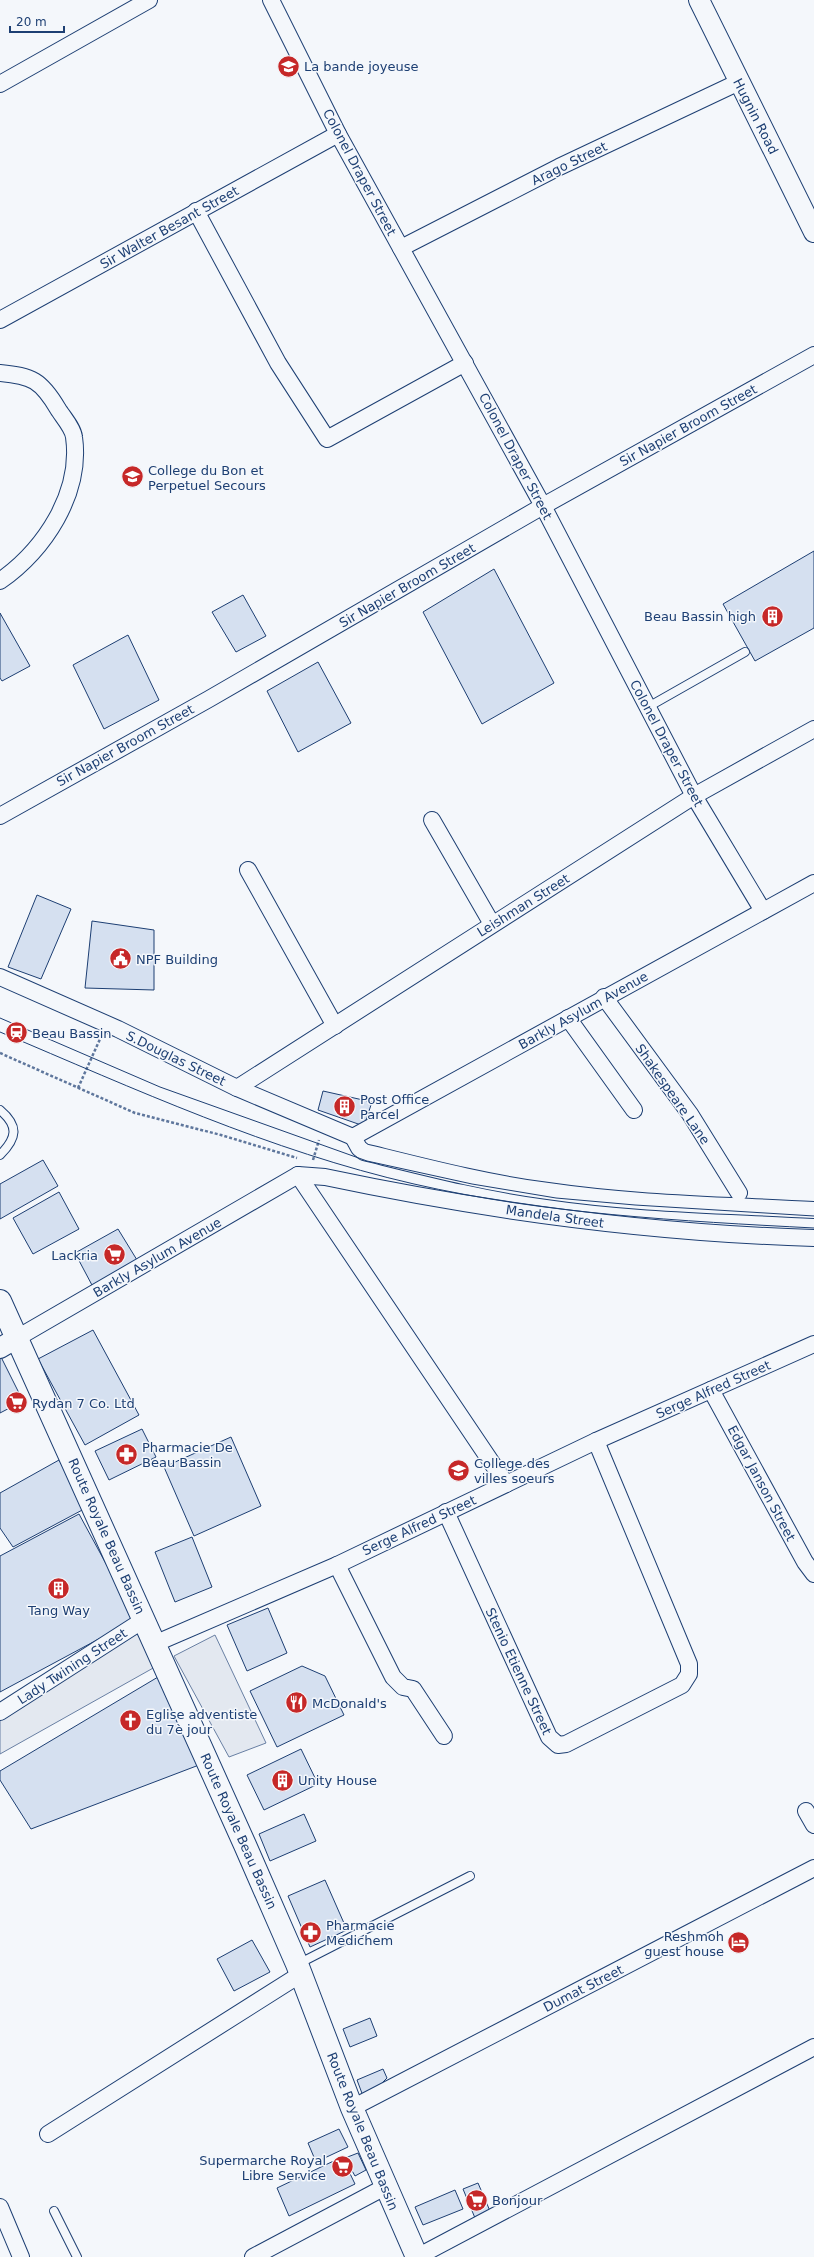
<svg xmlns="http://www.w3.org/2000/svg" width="814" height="2257" viewBox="0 0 814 2257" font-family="'DejaVu Sans',sans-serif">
<rect width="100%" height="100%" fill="#f4f7fb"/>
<g fill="#e3e8f0" stroke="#687fa3">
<path d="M136 1631 155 1667 0 1754V1717Z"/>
<path d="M215 1635 266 1743 229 1757 174 1656Z"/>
</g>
<g fill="#d5e0f0" stroke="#1d3f73">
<path d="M814 551V628L755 661 723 604Z"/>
<path d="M494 569 554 683 482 724 423 612Z"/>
<path d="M243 595 266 636 236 652 212 612Z"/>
<path d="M0 613 30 666 2 681 0 678Z"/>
<path d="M128 635 159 700 104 729 73 665Z"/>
<path d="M318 662 351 723 298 752 267 691Z"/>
<path d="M37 895 71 909 41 979 8 967Z"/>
<path d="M92 921 154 930V990L85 988Z"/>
<path d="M323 1091 372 1102 364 1126 318 1110Z"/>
<path d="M43 1160 58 1186 0 1219V1184Z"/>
<path d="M59 1192 79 1229 33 1254 13 1218Z"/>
<path d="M118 1229 137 1260 93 1287 75 1253Z"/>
<path d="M93 1330 139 1415 85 1445 38 1359Z"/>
<path d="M1 1357 23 1401 0 1413V1358Z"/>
<path d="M142 1429 156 1457 109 1480 95 1451Z"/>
<path d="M231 1437 261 1506 194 1536 164 1467Z"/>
<path d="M59 1460 86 1508 13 1547 0 1528V1493Z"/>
<path d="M79 1514 136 1619 0 1692V1556Z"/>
<path d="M192 1537 212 1587 175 1602 155 1552Z"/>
<path d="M268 1608 287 1653 247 1671 227 1625Z"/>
<path d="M302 1666 325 1676 344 1715 277 1747 250 1691Z"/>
<path d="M158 1677 199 1765 31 1829 0 1780V1771Z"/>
<path d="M301 1749 318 1784 264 1810 247 1775Z"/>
<path d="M304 1814 316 1841 270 1861 259 1834Z"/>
<path d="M325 1880 347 1930 310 1947 288 1896Z"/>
<path d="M252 1940 270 1972 234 1991 217 1959Z"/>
<path d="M370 2018 377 2036 350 2047 343 2029Z"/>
<path d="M383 2069 387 2078 369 2096H363L357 2080Z"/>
<path d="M339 2129 348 2147 316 2162 308 2143Z"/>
<path d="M358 2153 366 2170 355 2176 345 2158Z"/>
<path d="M342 2157 355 2184 289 2216 277 2188Z"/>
<path d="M478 2183 490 2211 475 2218 463 2189Z"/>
<path d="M455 2190 463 2209 423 2225 415 2207Z"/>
</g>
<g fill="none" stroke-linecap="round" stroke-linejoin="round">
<defs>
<g id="service">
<path d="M648 707 745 652"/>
<path d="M0 1110C19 1126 17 1138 0 1155"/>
<path d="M298 1964 470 1876"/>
<path d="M54 2211 77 2257"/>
</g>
<g id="minor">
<path d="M271 0 338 134 543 506 694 796 763 911"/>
<path d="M0 84 149 0"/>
<path d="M196 211 278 363 327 439 465 363"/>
<path d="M401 248 559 167 739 82"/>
<path d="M0 320 338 134"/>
<path d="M0 373C32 376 41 380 58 409 63 417 73 428 74 437 82 494 44 550 0 581"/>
<path d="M0 816 209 699 543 506 814 355"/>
<path d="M432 820 492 924"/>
<path d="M248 870 335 1026"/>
<path d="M0 977 118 1029 237 1088 353 1137"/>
<path d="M604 997 690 1114 739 1193"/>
<path d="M568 1018 634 1110"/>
<path d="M237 1088 694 796 814 729"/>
<path d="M353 1137 814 883"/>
<path d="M353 1137 359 1148 364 1152C425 1167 486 1183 548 1191 636 1204 725 1205 814 1210"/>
<path d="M298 1175 506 1484"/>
<path d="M17 1338 298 1175 325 1177C486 1211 649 1233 814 1238"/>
<path d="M711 1390 805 1562 814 1574"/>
<path d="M446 1512 549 1737 558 1745 566 1744 682 1685 689 1674V1664L596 1441"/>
<path d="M337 1565 393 1677 403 1687 413 1689 444 1736"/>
<path d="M154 1644 337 1565 596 1441 814 1344"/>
<path d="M0 1712 145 1619"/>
<path d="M806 1811 814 1825"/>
<path d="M352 2108 814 1868"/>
<path d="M48 2134 301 1974"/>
<path d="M0 2207 21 2257"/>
<path d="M253 2257 385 2187"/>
<path d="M417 2257 814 2047"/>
</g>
<g id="tertiary">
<path d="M699 0 814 232"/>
<path d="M0 1348 17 1338"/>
</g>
<path id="primary" d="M0 1301 245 1845 297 1964 352 2108 417 2257"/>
</defs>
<use href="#service" stroke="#1d3f73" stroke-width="10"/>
<use href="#minor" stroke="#1d3f73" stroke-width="18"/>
<use href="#tertiary" stroke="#1d3f73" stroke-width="22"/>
<use href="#primary" stroke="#1d3f73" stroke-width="24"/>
<g stroke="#5e769c" stroke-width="2.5" stroke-dasharray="3 2" stroke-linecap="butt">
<path d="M0 1053 135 1113 221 1135 297 1158"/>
<path d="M78 1088 100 1039"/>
<path d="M313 1160 319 1140"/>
</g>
<use href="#service" stroke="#f4f7fb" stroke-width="8"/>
<use href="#minor" stroke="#f4f7fb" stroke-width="16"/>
<use href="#tertiary" stroke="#f4f7fb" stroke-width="20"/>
<use href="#primary" stroke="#f4f7fb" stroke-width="22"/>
<g stroke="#1d3f73" stroke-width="1">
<path d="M0 1018 160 1087 367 1161 472 1184 556 1198 635 1205 814 1216"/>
<path d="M0 1032C135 1089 270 1151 414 1184 545 1214 680 1221 814 1228"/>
</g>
</g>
<defs>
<symbol id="school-disc" viewBox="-11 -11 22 22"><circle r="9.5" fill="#c62828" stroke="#f4f7fb"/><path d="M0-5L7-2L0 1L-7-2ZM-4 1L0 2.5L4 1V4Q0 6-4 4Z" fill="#fff"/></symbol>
<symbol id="building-disc" viewBox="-11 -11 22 22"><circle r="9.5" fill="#c62828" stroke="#f4f7fb"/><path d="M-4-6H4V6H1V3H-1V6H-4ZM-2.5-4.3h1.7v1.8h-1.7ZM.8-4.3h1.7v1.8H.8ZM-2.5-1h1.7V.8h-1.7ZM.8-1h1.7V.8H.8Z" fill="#fff"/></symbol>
<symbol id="civic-disc" viewBox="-11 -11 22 22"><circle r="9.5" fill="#c62828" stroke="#f4f7fb"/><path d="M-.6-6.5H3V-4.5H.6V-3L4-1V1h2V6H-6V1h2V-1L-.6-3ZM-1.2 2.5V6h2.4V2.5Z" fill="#fff"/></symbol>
<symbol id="station-disc" viewBox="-11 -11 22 22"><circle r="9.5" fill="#c62828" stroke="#f4f7fb"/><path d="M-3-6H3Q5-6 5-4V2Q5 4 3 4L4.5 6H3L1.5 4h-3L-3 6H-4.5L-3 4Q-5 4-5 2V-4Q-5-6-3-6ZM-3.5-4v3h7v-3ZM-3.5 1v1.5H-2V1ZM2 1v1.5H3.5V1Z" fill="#fff"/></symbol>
<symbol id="supermarket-disc" viewBox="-11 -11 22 22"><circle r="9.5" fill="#c62828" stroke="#f4f7fb"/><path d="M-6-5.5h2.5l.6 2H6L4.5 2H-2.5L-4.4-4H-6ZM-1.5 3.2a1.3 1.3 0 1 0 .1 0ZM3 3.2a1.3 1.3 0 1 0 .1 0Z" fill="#fff"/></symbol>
<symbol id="pharmacy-disc" viewBox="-11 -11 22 22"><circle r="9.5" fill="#c62828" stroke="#f4f7fb"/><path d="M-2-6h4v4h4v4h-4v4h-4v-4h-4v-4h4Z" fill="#fff"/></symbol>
<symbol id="restaurant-disc" viewBox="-11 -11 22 22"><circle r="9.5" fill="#c62828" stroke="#f4f7fb"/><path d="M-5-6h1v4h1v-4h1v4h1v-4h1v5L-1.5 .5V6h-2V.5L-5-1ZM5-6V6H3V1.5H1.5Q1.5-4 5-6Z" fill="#fff"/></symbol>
<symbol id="church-disc" viewBox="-11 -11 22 22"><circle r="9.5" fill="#c62828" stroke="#f4f7fb"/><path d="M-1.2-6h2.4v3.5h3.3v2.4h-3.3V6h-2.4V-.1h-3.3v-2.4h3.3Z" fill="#fff"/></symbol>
<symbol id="hotel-disc" viewBox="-11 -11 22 22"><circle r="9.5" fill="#c62828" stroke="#f4f7fb"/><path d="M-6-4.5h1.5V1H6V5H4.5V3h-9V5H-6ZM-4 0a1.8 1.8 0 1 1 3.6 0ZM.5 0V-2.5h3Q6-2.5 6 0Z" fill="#fff"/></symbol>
</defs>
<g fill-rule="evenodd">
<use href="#school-disc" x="276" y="54" width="25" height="25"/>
<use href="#school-disc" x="120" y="464" width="25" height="25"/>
<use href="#building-disc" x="760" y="604" width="25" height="25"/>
<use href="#civic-disc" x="108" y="946" width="25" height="25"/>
<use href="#station-disc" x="4" y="1020" width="25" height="25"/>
<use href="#building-disc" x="332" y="1094" width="25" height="25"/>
<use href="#supermarket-disc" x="102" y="1242" width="25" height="25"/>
<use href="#supermarket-disc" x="4" y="1390" width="25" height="25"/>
<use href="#pharmacy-disc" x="114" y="1442" width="25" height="25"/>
<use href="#school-disc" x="446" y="1458" width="25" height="25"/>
<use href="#building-disc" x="46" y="1576" width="25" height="25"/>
<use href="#restaurant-disc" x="284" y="1690" width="25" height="25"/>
<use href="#church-disc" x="118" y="1708" width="25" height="25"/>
<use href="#building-disc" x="270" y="1768" width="25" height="25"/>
<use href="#pharmacy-disc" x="298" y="1920" width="25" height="25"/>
<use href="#hotel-disc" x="726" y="1930" width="25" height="25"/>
<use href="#supermarket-disc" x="330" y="2154" width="25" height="25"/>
<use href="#supermarket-disc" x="464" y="2188" width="25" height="25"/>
</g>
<g text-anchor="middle" stroke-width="3" stroke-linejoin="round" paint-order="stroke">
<g font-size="13" fill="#1d3f73" stroke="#f4f7fb" text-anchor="start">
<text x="304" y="71">La bande joyeuse</text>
<text x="148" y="475">College du Bon et<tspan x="148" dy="15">Perpetuel Secours</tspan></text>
<text x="756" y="621" text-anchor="end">Beau Bassin high</text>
<text x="136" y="964">NPF Building</text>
<text x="32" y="1038">Beau Bassin</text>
<text x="360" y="1104">Post Office<tspan x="360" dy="15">Parcel</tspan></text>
<text x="98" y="1260" text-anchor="end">Lackria</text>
<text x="32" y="1408">Rydan 7 Co. Ltd</text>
<text x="142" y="1452">Pharmacie De<tspan x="142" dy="15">Beau Bassin</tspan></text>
<text x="474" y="1468">College des<tspan x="474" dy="15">villes soeurs</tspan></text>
<text x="59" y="1615" text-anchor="middle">Tang Way</text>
<text x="312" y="1708">McDonald's</text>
<text x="146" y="1719">Eglise adventiste<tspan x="146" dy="15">du 7è jour</tspan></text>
<text x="298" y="1785">Unity House</text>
<text x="326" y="1930">Pharmacie<tspan x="326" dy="15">Medichem</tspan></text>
<text x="724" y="1941" text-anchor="end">Reshmoh<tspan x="724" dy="15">guest house</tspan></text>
<text x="326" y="2165" text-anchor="end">Supermarche Royal<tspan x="326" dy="15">Libre Service</tspan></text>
<text x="492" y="2205">Bonjour</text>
</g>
<g font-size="13" fill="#1d3f73" stroke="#f4f7fb">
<text transform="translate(756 116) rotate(63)" y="5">Hugnin Road</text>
<text transform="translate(569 163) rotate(-26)" y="5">Arago Street</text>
<text transform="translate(360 172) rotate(62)" y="5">Colonel Draper Street</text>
<text transform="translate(169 227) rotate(-29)" y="5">Sir Walter Besant Street</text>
<text transform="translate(688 425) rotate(-29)" y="5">Sir Napier Broom Street</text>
<text transform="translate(516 456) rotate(62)" y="5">Colonel Draper Street</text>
<text transform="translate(407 585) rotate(-30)" y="5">Sir Napier Broom Street</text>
<text transform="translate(667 743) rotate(62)" y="5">Colonel Draper Street</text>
<text transform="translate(125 745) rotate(-29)" y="5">Sir Napier Broom Street</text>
<text transform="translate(523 905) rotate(-32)" y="5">Leishman Street</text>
<text transform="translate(583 1010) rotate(-29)" y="5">Barkly Asylum Avenue</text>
<text transform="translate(176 1058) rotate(26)" y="5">S.Douglas Street</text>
<text transform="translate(673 1094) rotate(55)" y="5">Shakespeare Lane</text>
<text transform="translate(555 1216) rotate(8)" y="5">Mandela Street</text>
<text transform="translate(157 1257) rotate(-30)" y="5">Barkly Asylum Avenue</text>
<text transform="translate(713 1389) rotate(-24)" y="5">Serge Alfred Street</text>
<text transform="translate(762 1483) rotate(62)" y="5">Edgar Janson Street</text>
<text transform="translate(419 1525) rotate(-25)" y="5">Serge Alfred Street</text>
<text transform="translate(107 1536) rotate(66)" y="5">Route Royale Beau Bassin</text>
<text transform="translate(72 1666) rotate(-33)" y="5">Lady Twining Street</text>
<text transform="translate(519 1671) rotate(65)" y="5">Stenio Etienne Street</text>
<text transform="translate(239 1831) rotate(66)" y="5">Route Royale Beau Bassin</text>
<text transform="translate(583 1988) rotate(-27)" y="5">Dumat Street</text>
<text transform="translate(363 2131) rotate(68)" y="5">Route Royale Beau Bassin</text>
</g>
</g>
<path d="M10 26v6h54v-6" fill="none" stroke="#1d3f73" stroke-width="2"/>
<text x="16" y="26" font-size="12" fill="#1d3f73" stroke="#f4f7fb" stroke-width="3" paint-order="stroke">20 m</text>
</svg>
